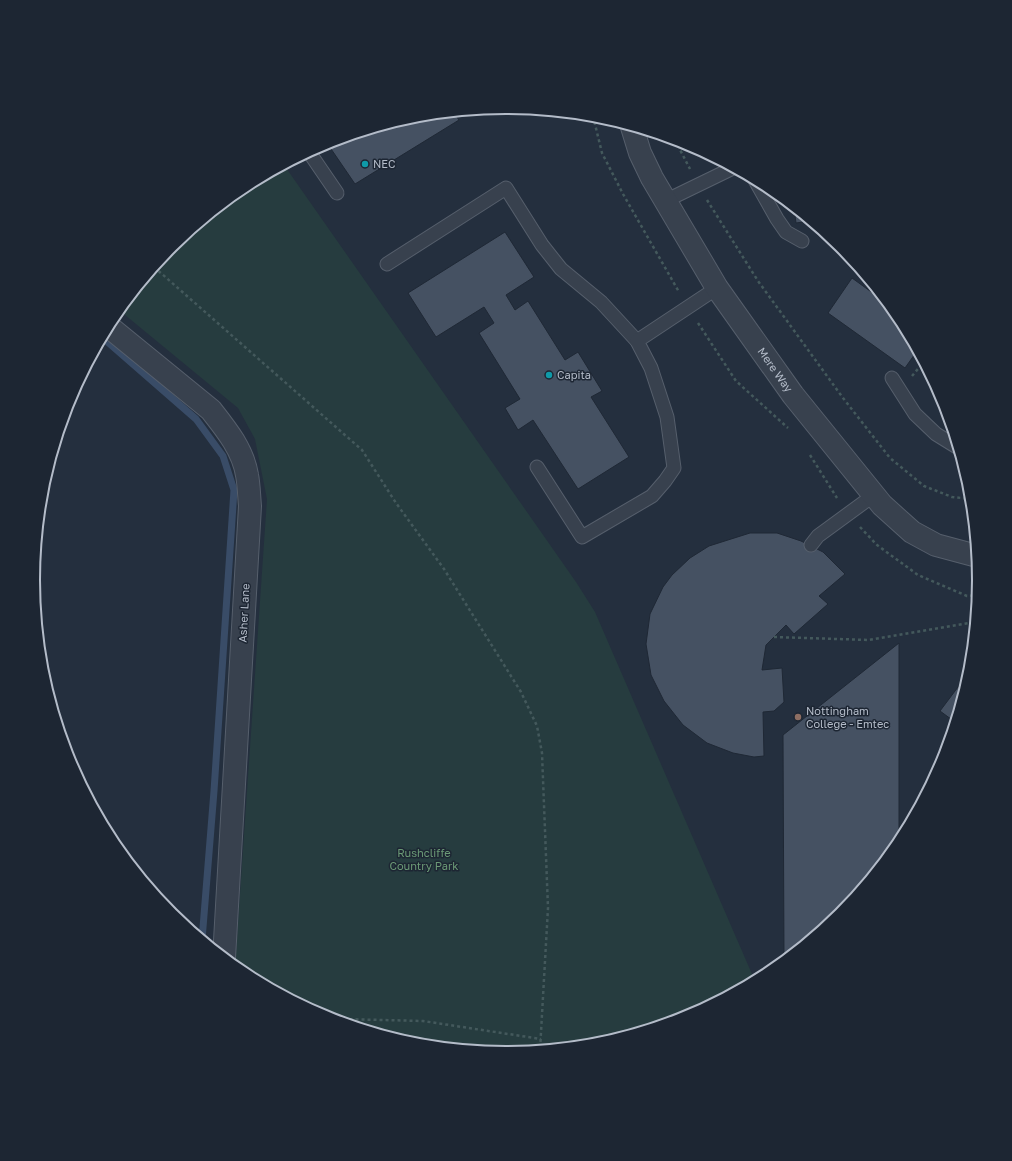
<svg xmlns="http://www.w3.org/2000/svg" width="1012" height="1161" viewBox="0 0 1012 1161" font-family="'Golos Text',sans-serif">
<rect width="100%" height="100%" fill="#242f3e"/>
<path fill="#263c3f" d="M284 165 576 582 595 612 755 981 687 1018 598 1044 506 1053 413 1044 325 1017 243 974 235 967 267 499 255 439 238 408 119 310 172 246 243 187Z"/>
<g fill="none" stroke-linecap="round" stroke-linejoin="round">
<path stroke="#394c67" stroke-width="7" d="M102 337 196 419 223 456 234 490 214 791 202 940"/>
</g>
<g fill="#455162" stroke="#1f2835">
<path d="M454 113 459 120 355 184 327 143 414 117Z"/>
<path d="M794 208 810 221 796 223Z"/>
<path d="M505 232 534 277 506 295 515 310 528 301 565 360 578 352 602 391 591 397 629 457 578 489 533 420 518 430 505 408 520 399 479 333 494 323 484 307 436 337 408 293Z"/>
<path d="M852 278 888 304 899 318 917 351 905 368 828 313Z"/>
<path d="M868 280 879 293 866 283Z"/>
<path d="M925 366 930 375 923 370Z"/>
<path d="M750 533H777L801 541 823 552 845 574 819 596 828 604 794 634 786 625 766 645 762 670 782 668 784 702 774 711 763 712 764 756 754 757 733 753 707 743 683 725 664 701 651 675 646 644 650 614 663 587 672 575 690 558 709 546Z"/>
<path d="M899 643V844L840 915 784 961 783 735Z"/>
<path d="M970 671V673L955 722 940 711Z"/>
</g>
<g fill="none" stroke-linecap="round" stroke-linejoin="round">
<defs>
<g id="service">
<path d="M309 152 337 193"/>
<path d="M755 180 777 219 786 232 802 241"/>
<path d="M665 201 733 168"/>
<path d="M387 264 506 188 542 245 561 269 601 302 637 341"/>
<path d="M892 378 915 414 936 434 957 447"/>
<path d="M537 467 582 537 652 496 665 481 674 468 667 417 651 368 637 341 717 288"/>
<path d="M811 545 818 536 874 495"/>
</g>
<path id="minor" d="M108 326 211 410C226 429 243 450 247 475 249 485 249 496 250 506L224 958"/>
<g id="tertiary">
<path id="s1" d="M632 127 640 153 652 178 717 288 793 395 882 505 912 532 936 545 977 556"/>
</g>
</defs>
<use href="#service" stroke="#565f6c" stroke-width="15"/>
<use href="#minor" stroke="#565f6c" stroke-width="24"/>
<use href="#tertiary" stroke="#565f6c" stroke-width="24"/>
<g stroke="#44595c" stroke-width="2.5" stroke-dasharray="3 3" stroke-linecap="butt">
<path d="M593 116 602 153 623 194 679 292"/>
<path d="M675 140 690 169"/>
<path d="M707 200 758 281 843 398 890 458 924 486 952 497 971 499"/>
<path d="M154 267 362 450 396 503 444 569 521 692 537 726 542 753 548 908 540 1050"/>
<path d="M698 323 736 381 788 428"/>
<path d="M912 376 922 364 921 358"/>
<path d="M810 455 837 498"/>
<path d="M860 527 877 545 918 575 967 596 978 595"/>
<path d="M774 637 869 640 975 622"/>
<path d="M338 1021 342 1019 423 1021 541 1039"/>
</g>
<use href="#service" stroke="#38414e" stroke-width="13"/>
<use href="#minor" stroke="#38414e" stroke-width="22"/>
<use href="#tertiary" stroke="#38414e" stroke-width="22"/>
</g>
<g fill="#0f9aa8" stroke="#1d2633" stroke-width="1.5">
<circle cx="365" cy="164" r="4"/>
<circle cx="549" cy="375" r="4"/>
</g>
<circle fill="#8d6e63" stroke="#1d2633" stroke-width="1.5" cx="798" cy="717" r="4"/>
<g text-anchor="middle" stroke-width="3" stroke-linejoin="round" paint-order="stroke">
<g font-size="11" fill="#b4bcc9" stroke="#1d2633" text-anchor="start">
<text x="373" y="168">NEC</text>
<text x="557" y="379">Capita</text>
<text x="806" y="715">Nottingham<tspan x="806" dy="13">College - Emtec</tspan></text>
</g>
<g font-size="11" fill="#b4bcc9" stroke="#1d2633">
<text dy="4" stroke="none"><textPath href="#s1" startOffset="283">Mere Way</textPath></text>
<text transform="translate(244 613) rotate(-87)" y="4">Asher Lane</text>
</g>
<g font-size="11" fill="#6b9a76" stroke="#1d2633">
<text x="424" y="857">Rushcliffe<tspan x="424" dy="13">Country Park</tspan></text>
</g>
</g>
<path d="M0 0H1012V1161H0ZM40 580a466 466 0 1 1 932 0a466 466 0 1 1-932 0Z" fill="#1d2633" fill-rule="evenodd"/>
<path fill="none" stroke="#b4bcc9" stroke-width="2" d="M40 580a466 466 0 1 1 932 0a466 466 0 1 1-932 0Z"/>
</svg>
